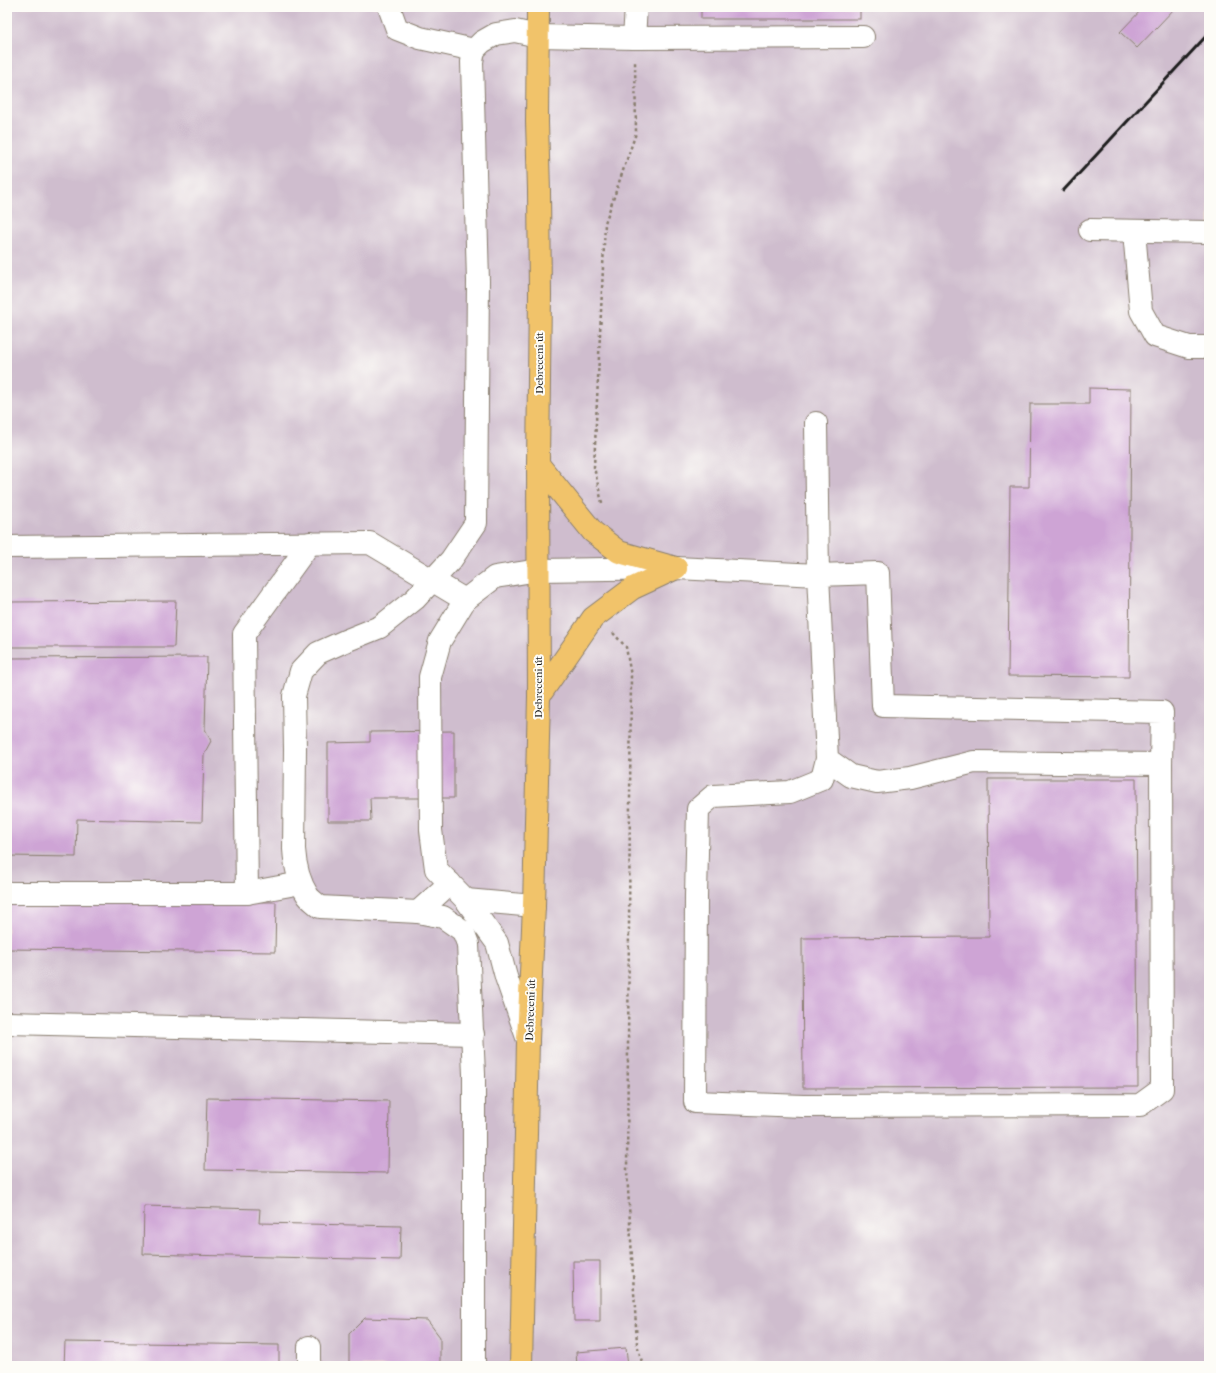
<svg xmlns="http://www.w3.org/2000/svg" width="1216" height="1373" viewBox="0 0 1216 1373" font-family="'IM FELL French Canon',serif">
<rect width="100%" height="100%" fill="#fdfcf7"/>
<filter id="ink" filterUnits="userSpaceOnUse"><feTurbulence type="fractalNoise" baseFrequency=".025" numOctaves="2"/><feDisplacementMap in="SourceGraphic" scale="8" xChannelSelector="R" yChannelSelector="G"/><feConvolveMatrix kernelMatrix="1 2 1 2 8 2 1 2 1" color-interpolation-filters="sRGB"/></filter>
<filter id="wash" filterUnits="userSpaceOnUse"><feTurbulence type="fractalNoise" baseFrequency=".012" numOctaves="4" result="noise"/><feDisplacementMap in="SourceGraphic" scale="16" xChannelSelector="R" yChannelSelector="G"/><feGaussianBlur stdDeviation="0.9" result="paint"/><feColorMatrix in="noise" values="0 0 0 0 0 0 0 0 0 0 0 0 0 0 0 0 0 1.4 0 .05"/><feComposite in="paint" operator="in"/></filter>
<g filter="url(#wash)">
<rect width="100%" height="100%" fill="#f3dec1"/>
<rect fill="#cfbdce" x="7" y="7" width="1202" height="1359"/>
<g id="blocks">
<g fill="#cea4d5">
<rect x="701" y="7" width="159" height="12"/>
<path d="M1144 7H1176L1137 48 1120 32Z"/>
<path d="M1089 388 1131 389 1129 677 1008 676 1010 487H1029L1030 404H1089Z"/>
<path d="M176 601 174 647H7V602Z"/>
<path d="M207 657 205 729 211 741 204 754 202 822 77 819 76 857 7 856V658Z"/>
<path d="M454 731V798H370L371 821H328V743L370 742V732Z"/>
<path d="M988 779H1136L1138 1087 803 1088 802 938 989 937Z"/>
<path d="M7 900 276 902 275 952 7 949Z"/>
<path d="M207 1098 389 1101 388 1173 205 1170Z"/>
<path d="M144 1206 260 1209 259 1223 401 1226 400 1260 143 1254Z"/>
<path d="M573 1261H600V1321H574Z"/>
<path d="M365 1318 427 1320 440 1337V1366H349V1334Z"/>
<path d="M65 1342 279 1345V1366H64Z"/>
<path d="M626 1348 628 1366H577L576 1352Z"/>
</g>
</g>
</g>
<g filter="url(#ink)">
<use href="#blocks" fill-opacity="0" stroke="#887d6e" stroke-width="1"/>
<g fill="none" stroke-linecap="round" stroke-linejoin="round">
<defs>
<g id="minor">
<path d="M389 7 397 29 420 38 474 50"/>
<path d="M634 38 636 7"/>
<path d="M1090 230 1209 232"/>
<path d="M1134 231 1141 311 1155 336 1189 347H1209"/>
<path d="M7 547 370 543 465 600"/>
<path d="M827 759 822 779 790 792 713 796 698 809 696 896 695 1102 803 1106 1140 1105 1162 1089 1161 764"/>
<path d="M7 893H247L301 883"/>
<path d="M247 893 244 634 310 543"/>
<path d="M466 900 534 906"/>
<path d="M418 912 450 883"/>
<path d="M7 1023 473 1034"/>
<path d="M528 1040 506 977 497 943 466 900 436 869 431 830 430 677 440 641 465 600 495 577 539 570 676 568 818 575 878 573 883 706 1162 712 1161 764 974 762 910 778 877 782 851 776 827 759 818 575 816 423"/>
<path d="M309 1366V1347"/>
<path d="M474 1366V1074L468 944 463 931 443 917 418 912 320 907C316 903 311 900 308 896 299 882 295 865 294 849L295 749 294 696 301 671 318 653 345 641 380 627 415 599 451 560 476 523 478 281 472 62 474 50 482 42 496 34 515 31 538 36 634 38 863 37"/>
</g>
<g id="major">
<path d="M538 464 593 532 619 552 676 568"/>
<path d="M539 696 593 618 633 588 676 568"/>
<path d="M521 1366 528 1040 534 906 539 696 538 464 540 295 539 190 537 122 538 7"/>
</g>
</defs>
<use href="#minor" stroke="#887d6e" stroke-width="24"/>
<use href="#major" stroke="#887d6e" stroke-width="24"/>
<g stroke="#887d6e" stroke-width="2.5" stroke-dasharray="3 3" stroke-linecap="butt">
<path d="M602 503 594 467 605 223 636 133 635 60"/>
<path d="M613 633 626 647 631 676 627 1171 637 1344 643 1366"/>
</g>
<use href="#minor" stroke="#fff" stroke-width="22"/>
<use href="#major" stroke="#f1c36a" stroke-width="22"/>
<path stroke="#1c1c1c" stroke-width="3" d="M1063 191 1209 33"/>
</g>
</g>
<g text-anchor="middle" stroke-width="4" stroke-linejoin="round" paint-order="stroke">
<g font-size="11" fill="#1c1c1c" stroke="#fdfcf7">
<text transform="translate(539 363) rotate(-90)" y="4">Debreceni út</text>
<text transform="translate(538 687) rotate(-90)" y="4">Debreceni út</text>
<text transform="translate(530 1010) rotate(-88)" y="4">Debreceni út</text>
</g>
</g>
<rect width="1216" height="1373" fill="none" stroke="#fdfcf7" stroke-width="24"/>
</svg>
